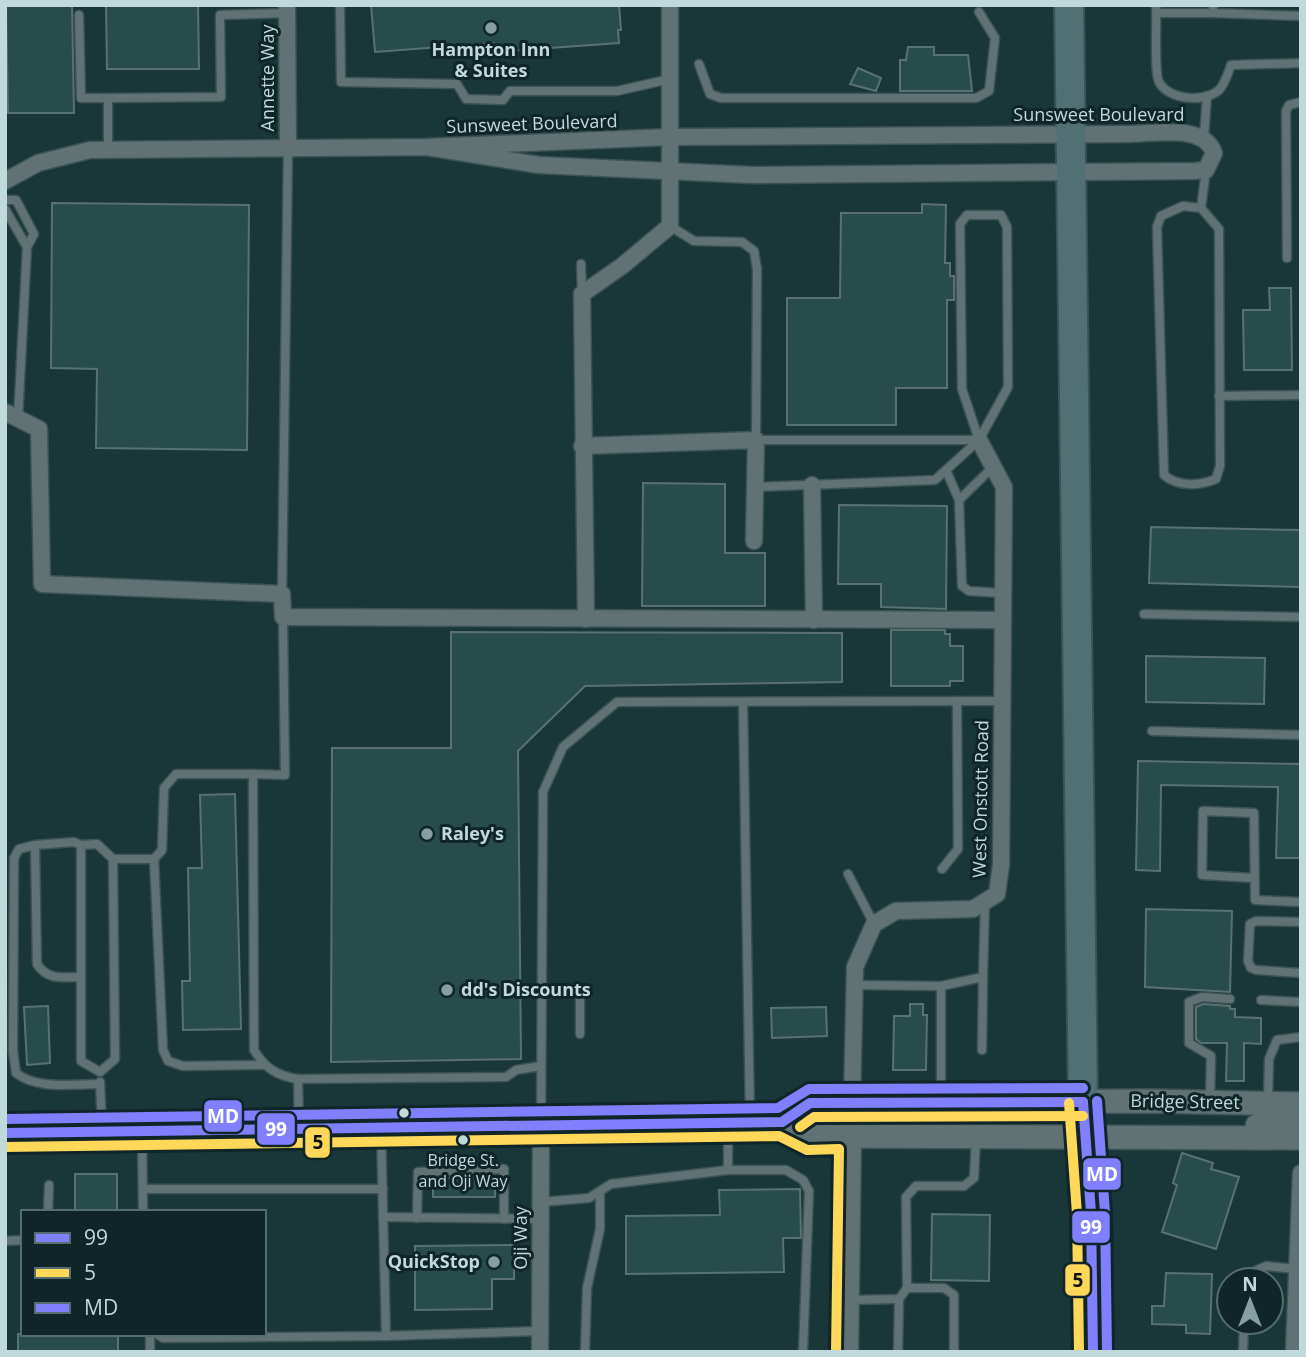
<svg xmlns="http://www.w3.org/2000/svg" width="1306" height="1357" viewBox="0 0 1306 1357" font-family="'Open Sans',sans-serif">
<rect width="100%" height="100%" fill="#193739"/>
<g fill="#284c4b" stroke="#5a7171" stroke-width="2">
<path d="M6 5H72L74 113H8Z"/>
<path d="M106 5H198L199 69H107Z"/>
<path d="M371 5H619L621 30H618L619 43 494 52 493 43 375 52Z"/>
<path d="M908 47H934V55H968L972 91H900V60H906Z"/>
<path d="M858 68 881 78 876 91 850 84Z"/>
<path d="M52 203 249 205 247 450 96 448 97 369 51 368Z"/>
<path d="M922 204 946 205 945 263H950V276H954V300H947V388H896V425H787V298H840L841 213H922Z"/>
<path d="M1269 288H1291L1292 370H1244L1243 310H1270Z"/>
<path d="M643 483 725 484V553H765V606H642Z"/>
<path d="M839 505 947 506 946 609 881 607V584H838Z"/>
<path d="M1151 527 1301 530V587L1149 583Z"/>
<path d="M891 630H945V634H950V646H963V681H950V686H891Z"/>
<path d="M451 632 842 633V682L585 686 518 751 521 1059 331 1062 332 748H451Z"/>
<path d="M1146 656 1265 658 1264 704 1146 702Z"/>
<path d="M1138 761 1301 764V858H1276L1278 787 1161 785 1160 871 1136 870Z"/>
<path d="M235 794 241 1029 183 1030 182 981H190L188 868H202L200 795Z"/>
<path d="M1146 909 1232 911 1230 992 1145 987Z"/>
<path d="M910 1004H923V1015H927L926 1070H893L894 1016H910Z"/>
<path d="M1203 1004 1230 1006V1009H1235V1017L1261 1018V1044L1244 1043V1081H1226L1227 1043H1201L1196 1039V1007Z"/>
<path d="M48 1006 50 1063 27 1065 24 1007Z"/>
<path d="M826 1007 827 1036 772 1038 771 1008Z"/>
<path d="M1182 1153 1213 1163 1211 1169 1239 1177 1216 1249 1162 1232 1177 1185 1173 1183Z"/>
<rect x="75" y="1174" width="42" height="38"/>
<path d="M495 1177V1197H433V1178Z"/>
<path d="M800 1189 801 1238H783L784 1272 626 1274V1216L720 1215 719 1190Z"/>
<path d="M932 1214 990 1215 989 1281 931 1280Z"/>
<path d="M514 1245V1279H492V1309L415 1310V1246Z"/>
<path d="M1166 1273 1212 1274 1210 1334 1186 1333V1325L1152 1324V1306H1164Z"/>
<rect x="18" y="1334" width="100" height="18"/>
</g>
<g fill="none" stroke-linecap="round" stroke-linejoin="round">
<defs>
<g id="service">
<path d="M340 5 341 82 457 84 466 99 503 100 510 91H617L670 79"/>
<path d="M1156 5C1157 19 1154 73 1159 82 1169 100 1204 103 1219 90 1225 84 1228 73 1231 65L1301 63"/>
<path d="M1213 5V13L1301 16"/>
<path d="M1157 13H1213"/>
<path d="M79 15 81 98H108"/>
<path d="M699 64 710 94 721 98H976L989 91 995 38 979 12"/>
<path d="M1204 137 1207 96"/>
<path d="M108 150V98L221 97 220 15 287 13"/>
<path d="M7 200H16L34 234 27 247 18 419"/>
<path d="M1183 206 1201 208 1219 229 1220 466 1216 479C1199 486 1178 487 1164 475L1157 227 1161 216Z"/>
<path d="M1201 208 1206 170"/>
<path d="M5 209 27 247"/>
<path d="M670 226 694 241 742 242 754 251 757 269 756 440H979"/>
<path d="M1287 258 1286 111 1289 105 1301 102"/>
<path d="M581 264 582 293"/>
<path d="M1219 396 1301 395"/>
<path d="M946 470 959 500 962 586 969 591 1003 593"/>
<path d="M755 487 935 480 979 440 1008 387 1007 227 1001 215H967L960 224 962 389 979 440"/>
<path d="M959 500 993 467"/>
<path d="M282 594 288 150"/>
<path d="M1144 614 1301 617"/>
<path d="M743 702 750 1119"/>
<path d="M1152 731 1301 735"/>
<path d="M253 774 285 775 283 617"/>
<path d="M97 844 113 859 115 1059 100 1072 81 1061V845Z"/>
<path d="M35 845 19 849 14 858 13 1051 16 1073C37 1090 74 1084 100 1084"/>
<path d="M81 845 74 842 35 845 37 964C48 981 63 977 81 977"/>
<path d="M113 859H154L162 850 164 788 176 774H253L254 1050C265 1068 277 1076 298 1079L299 1125"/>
<path d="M154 859 163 1050 168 1061 183 1066 263 1065"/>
<path d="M942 869 958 849 957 701"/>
<path d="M848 874 874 924"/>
<path d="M1254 878 1202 875 1203 811 1254 813 1255 900 1301 902"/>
<path d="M1301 922 1256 921 1250 924 1248 961 1251 968 1256 970 1301 973"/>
<path d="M855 985 941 986 983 977 985 902"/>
<path d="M941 986V1099"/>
<path d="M580 993V1034"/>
<path d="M1261 1000 1301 1002"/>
<path d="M982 1050 983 977"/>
<path d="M298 1079 506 1077 516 1070 541 1066"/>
<path d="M100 1082 102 1128"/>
<path d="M1210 1099 1211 1056 1189 1043V1002L1202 997 1230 999"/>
<path d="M1268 1100 1269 1059 1277 1040 1301 1037"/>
<path d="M541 1124 543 792 563 747 617 702 1002 701"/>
<path d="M142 1134 143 1212"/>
<path d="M728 1170V1124"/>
<path d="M143 1189H383"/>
<path d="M541 1202 589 1198 611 1184 728 1170H786L803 1180 809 1191 803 1352"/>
<path d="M48 1212 49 1185"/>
<path d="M383 1217 541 1219"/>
<path d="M417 1218 418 1172 504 1169V1219"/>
<path d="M5 1241 23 1240"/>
<path d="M1249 1280 1251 1273 1266 1266 1296 1269"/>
<path d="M907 1288 906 1197 916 1186H964L974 1178 976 1138"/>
<path d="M851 1300 899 1299"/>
<path d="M150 1334V1352"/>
<path d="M157 1334 163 1338 386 1336 381 1129"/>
<path d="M386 1336 540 1331"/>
<path d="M585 1352 587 1288 600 1229V1192"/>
<path d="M898 1352 899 1299 907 1288H944L954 1295V1352"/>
<path d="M1243 1352 1244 1322"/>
</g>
<g id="minor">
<path d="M287 5 288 150"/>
<path d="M5 181 38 163 90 150 427 147 670 137 1127 134C1153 134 1204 123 1214 153L1206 170 1195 171 752 175 539 165 427 147"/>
<path d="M5 412 39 429 42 584 282 594 283 617 1003 620"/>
<path d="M582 446 756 440 754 541"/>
<path d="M812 485 814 620"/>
<path d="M586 619 582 294 622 266 670 226V5"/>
<path d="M852 1102 855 967 874 924 896 911 973 909 997 894 1001 865 1004 487 979 440"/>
<path d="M540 1352 541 1124"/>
<path d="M850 1352 853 1135"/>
<path d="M1294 1352 1301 1173"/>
</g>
<g id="secondary">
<path d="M782 1122 810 1103 1151 1101 1301 1104"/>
<path d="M1257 1126 1301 1120"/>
<path d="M5 1133 782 1122 809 1136 1301 1138"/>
</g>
<path id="trunk" d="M1069 5 1083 1102 1091 1213 1093 1352"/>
</defs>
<use href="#service" stroke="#3d5254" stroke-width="11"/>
<use href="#minor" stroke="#3d5254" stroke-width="19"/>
<use href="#secondary" stroke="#3d5254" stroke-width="26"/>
<use href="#trunk" stroke="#3d5254" stroke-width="32"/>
<use href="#service" stroke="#607274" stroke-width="8"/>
<use href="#minor" stroke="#607274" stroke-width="16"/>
<use href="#secondary" stroke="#607274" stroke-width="23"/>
<use href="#trunk" stroke="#507073" stroke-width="28"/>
<defs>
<g id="bus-1">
<path d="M1083 1102 1091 1213 1093 1352"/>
<path d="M5 1133 782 1122 810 1103 1083 1102"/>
</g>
<g id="bus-2">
<path d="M1069 1103 1077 1214 1079 1352"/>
<path d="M800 1127 814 1117 1083 1116"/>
<path d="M5 1147 779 1136 807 1150 839 1149 836 1352"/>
</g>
<g id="bus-3">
<path d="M1097 1101 1105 1213 1107 1352"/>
<path d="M5 1119 778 1108 809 1089 1083 1088"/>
</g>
</defs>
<use href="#bus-1" stroke="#102527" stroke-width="16"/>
<use href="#bus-2" stroke="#102527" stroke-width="16"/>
<use href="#bus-3" stroke="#102527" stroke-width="16"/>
<use href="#bus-1" stroke="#8080ff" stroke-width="10"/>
<use href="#bus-2" stroke="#ffd759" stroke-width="10"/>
<use href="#bus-3" stroke="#8080ff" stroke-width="10"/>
</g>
<g fill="#86a0a2" stroke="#102527" stroke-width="2.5">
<circle cx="491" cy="28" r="7"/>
<circle cx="427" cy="834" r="7"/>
<circle cx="447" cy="990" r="7"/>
<circle cx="494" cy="1262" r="7"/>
</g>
<g fill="#c0d9db" stroke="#102527" stroke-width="2.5">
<circle cx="404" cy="1113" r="6"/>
<circle cx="463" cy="1140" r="6"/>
</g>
<g text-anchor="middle" stroke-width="6" stroke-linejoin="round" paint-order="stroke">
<g font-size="16" fill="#c0d9db" stroke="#102527">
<text x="463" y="1166">Bridge St.<tspan x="463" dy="21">and Oji Way</tspan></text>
</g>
<g font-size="18" font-weight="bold" fill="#c0d9db" stroke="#102527" text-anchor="start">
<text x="491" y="56" text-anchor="middle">Hampton Inn<tspan x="491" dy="21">&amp; Suites</tspan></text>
<text x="441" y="840">Raley's</text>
<text x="461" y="996">dd's Discounts</text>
<text x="480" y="1268" text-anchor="end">QuickStop</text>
</g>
<g font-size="18" fill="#c0d9db" stroke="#102527">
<text transform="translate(268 78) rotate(-90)" y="6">Annette Way</text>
<text x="1099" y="121">Sunsweet Boulevard</text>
<text transform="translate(532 124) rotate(-2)" y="6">Sunsweet Boulevard</text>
<text transform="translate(981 799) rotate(-89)" y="6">West Onstott Road</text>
<text transform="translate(1185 1102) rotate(1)" y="6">Bridge Street</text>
<text transform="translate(521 1238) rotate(-90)" y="6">Oji Way</text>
</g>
</g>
<g stroke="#102527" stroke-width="2.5">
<rect x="203" y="1099" width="40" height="34" rx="7" fill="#8080ff"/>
<rect x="256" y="1112" width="40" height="34" rx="7" fill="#8080ff"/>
<rect x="304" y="1126" width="27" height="33" rx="7" fill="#ffd759"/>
<rect x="1082" y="1157" width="40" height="34" rx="7" fill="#8080ff"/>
<rect x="1071" y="1210" width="40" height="34" rx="7" fill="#8080ff"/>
<rect x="1064" y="1263" width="27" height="34" rx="7" fill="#ffd759"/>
</g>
<g font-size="19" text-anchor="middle" font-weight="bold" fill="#fff">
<text x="223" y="1123">MD</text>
<text x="276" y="1136">99</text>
<text x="1102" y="1181">MD</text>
<text x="1091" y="1234">99</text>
</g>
<g font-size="19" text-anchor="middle" font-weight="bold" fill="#111">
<text x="318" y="1149">5</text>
<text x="1078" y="1287">5</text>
</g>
<rect width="1306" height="1357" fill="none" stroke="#c0d9db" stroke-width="14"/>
<rect x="21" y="1210" width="245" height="126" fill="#102527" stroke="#566d6f" stroke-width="2"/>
<rect x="35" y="1233" width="35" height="10" fill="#8080ff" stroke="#566d6f" stroke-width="2"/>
<text x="84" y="1245" font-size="21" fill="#c0d9db">99</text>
<rect x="35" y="1268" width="35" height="10" fill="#ffd759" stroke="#566d6f" stroke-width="2"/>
<text x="84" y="1280" font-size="21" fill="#c0d9db">5</text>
<rect x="35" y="1303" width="35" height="10" fill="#8080ff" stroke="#566d6f" stroke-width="2"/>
<text x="84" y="1315" font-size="21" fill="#c0d9db">MD</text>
<g transform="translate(1250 1301)"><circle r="33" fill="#102527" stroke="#566d6f" stroke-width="2"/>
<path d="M0-5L12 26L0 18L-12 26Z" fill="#86a0a2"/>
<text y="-10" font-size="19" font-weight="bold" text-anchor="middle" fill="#c0d9db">N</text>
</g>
</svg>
